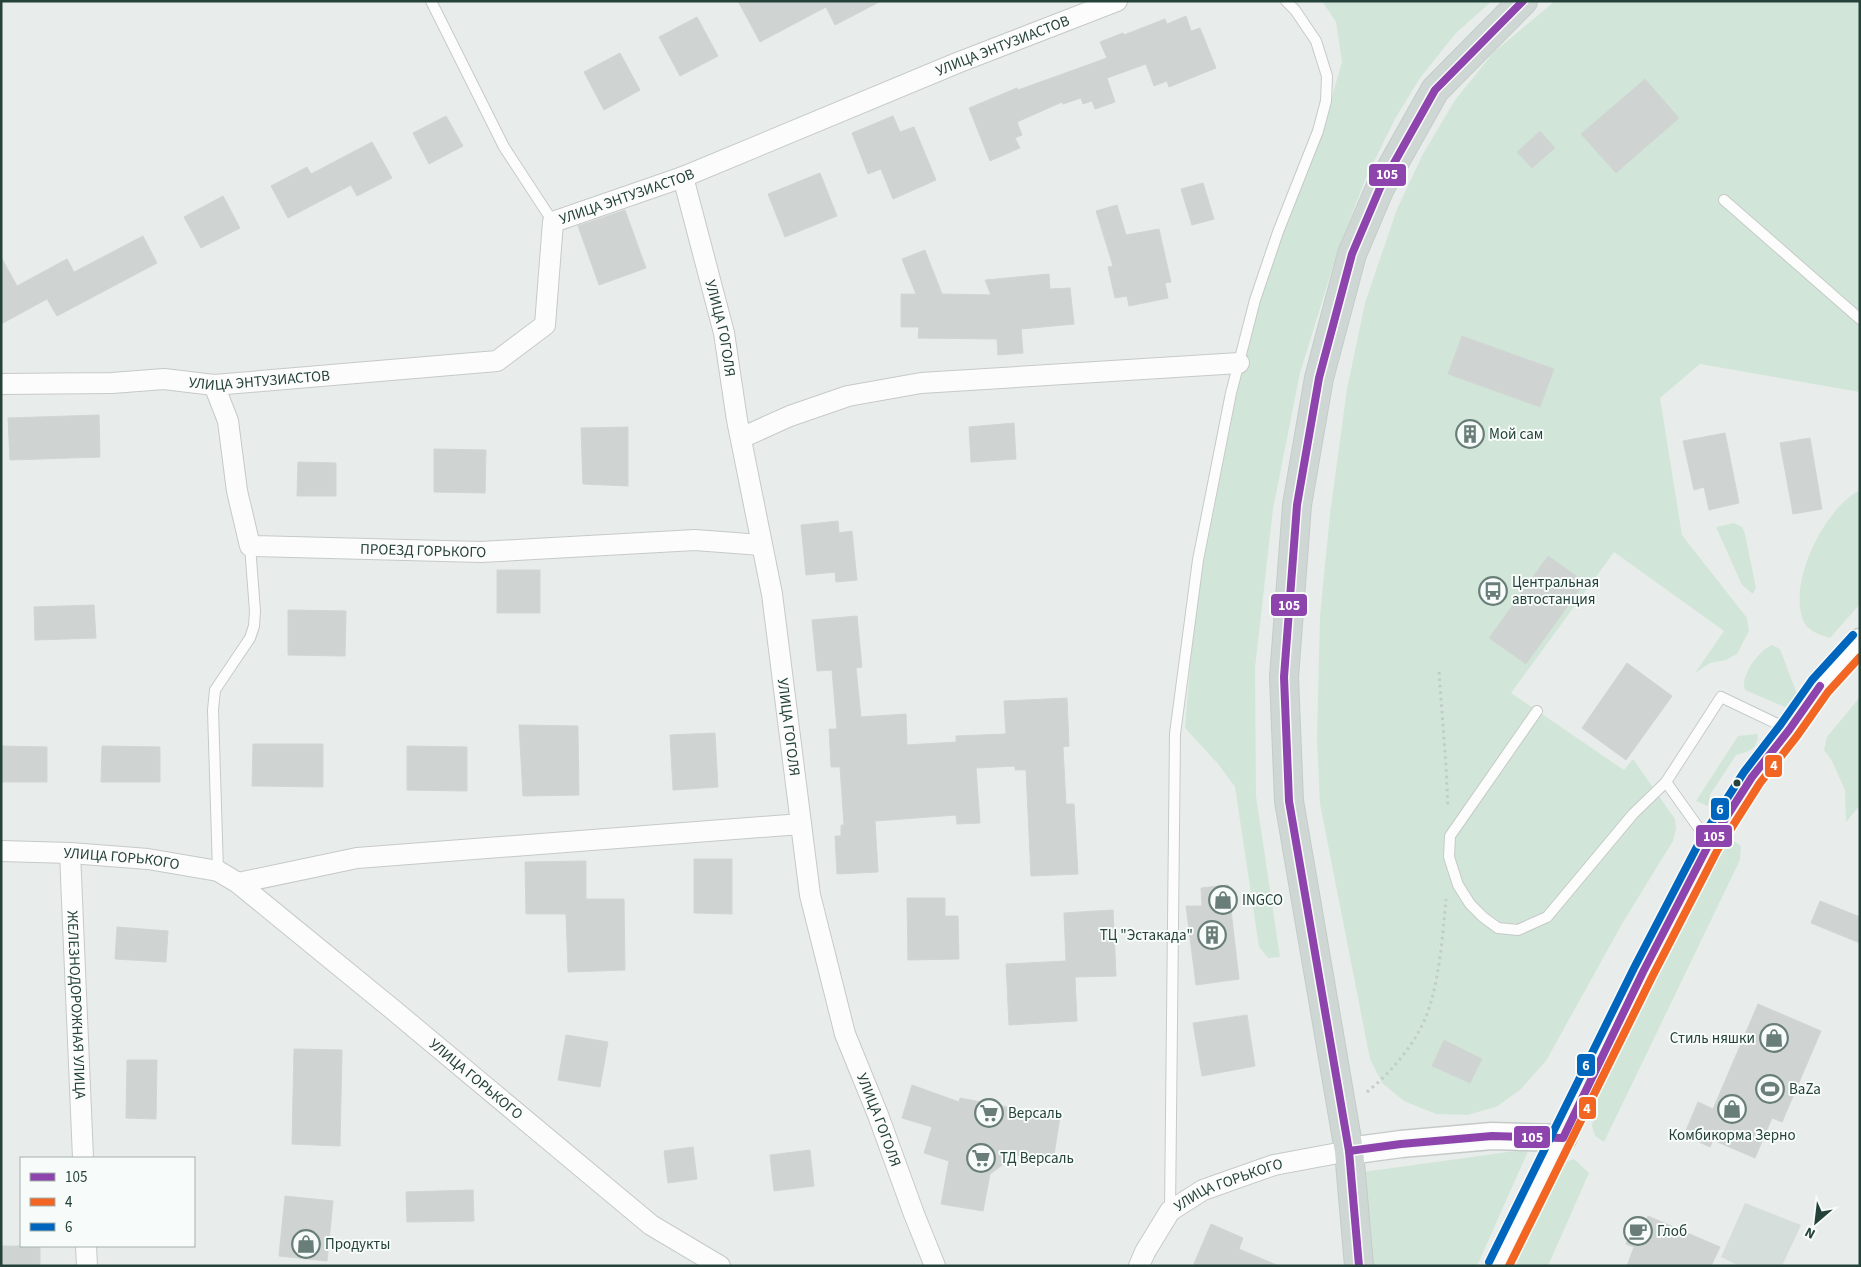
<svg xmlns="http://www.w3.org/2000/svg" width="1861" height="1267" viewBox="0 0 1861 1267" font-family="'Source Sans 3',sans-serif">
<rect width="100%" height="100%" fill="#e8edeb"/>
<path fill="#d6dedb" d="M1745 1203 1801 1225 1782 1266H1739L1721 1257Z"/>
<g fill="#d1e6d8">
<path d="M1322 1H1492L1456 33 1420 78 1395 119 1365 180 1337 253 1300 373 1273 509 1255 668 1256 796 1280 957 1268 958 1259 947 1235 787 1219 765 1185 728 1195 606 1255 302 1327 114 1342 62 1336 22Z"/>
<path d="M1555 1H1860V392L1700 364 1660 398 1682 535 1747 618 1749 631 1737 654 1726 660 1710 663 1695 673 1724 631 1614 552 1511 693 1624 770 1633 759 1675 819 1676 829 1673 841 1622 924 1546 1061 1520 1090 1496 1107 1467 1115 1436 1114 1404 1101 1382 1083 1370 1059 1320 804 1317 738 1320 616 1330 514 1347 389 1365 303 1397 209 1423 154 1455 100 1494 52Z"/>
<path d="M1860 490V604L1830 638C1820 635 1807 631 1803 620 1788 581 1825 508 1860 490Z"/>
<path d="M1734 523 1742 527 1745 534 1756 588 1753 594 1742 585 1716 527Z"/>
<path d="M1772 645 1780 649 1797 694 1794 701 1785 707 1745 690C1739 677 1759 650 1772 645Z"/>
<path d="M1860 697V805L1846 822 1845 790 1832 761 1824 750 1827 737Z"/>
<path d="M1758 734C1757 750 1750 751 1736 755L1710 795 1708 806 1696 801 1738 736Z"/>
<path d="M1734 841 1741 846 1740 860 1604 1142 1595 1136 1592 1126 1596 1102C1624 1044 1650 984 1679 927 1694 897 1709 862 1734 841Z"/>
<path d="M1529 1149 1477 1266H1372L1363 1172Z"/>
<path d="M1574 1159 1589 1173 1548 1266H1515L1557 1167 1565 1162Z"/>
</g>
<g fill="#cfd4d2" stroke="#d1d6d4">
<path d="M738 1H881L835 25 826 7 760 42Z"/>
<path d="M1186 16 1191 31 1200 28 1216 68 1169 87 1167 81 1154 86 1146 64 1107 78 1115 102 1095 109 1092 101 1083 104 1081 98 1063 104 1062 102 1017 122 1022 135 1015 138 1020 148 990 161 969 108 1017 88 1018 90 1107 58 1100 42 1123 33 1124 35 1165 19 1167 24Z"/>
<path d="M697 17 718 56 680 76 659 37Z"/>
<path d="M620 53 640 90 604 110 584 72Z"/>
<path d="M1645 79 1679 118 1616 173 1581 134Z"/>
<path d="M446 116 463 146 429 164 413 133Z"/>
<path d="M893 116 900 132 914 127 936 180 893 199 881 169 868 174 852 133Z"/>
<path d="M1540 131 1555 148 1532 168 1517 152Z"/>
<path d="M372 142 392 178 357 196 351 185 288 218 271 186 307 167 311 174Z"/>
<path d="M820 173 837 216 785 237 768 194Z"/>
<path d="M1203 183 1214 219 1192 225 1181 189Z"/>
<path d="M223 196 240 228 201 248 184 217Z"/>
<path d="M1117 205 1126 235 1159 229 1171 282 1165 283 1168 298 1129 306 1127 296 1115 298 1108 267 1113 266 1096 211Z"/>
<path d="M625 210 646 268 599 285 578 226Z"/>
<path d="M143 236 157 263 57 316 47 299 1 324V257L17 286 67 259 74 272Z"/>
<path d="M925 250 942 294 991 295 985 280 1049 274 1050 289 1070 288 1074 324 1021 329 1023 353 998 355 997 339 918 338 919 327H901V294H916L902 259Z"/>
<path d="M1462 336 1554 369 1540 407 1448 374Z"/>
<path d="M99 415 100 457 10 460 8 418Z"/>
<path d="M1014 423 1016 459 971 462 969 427Z"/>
<path d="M628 427V486L583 484 581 428Z"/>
<path d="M1725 433 1739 503 1709 510 1704 487 1694 490 1683 441Z"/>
<path d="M1810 438 1822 509 1793 514 1780 443Z"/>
<path d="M434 449 486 450 485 493 434 492Z"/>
<path d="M298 462 336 463V496H297Z"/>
<path d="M838 521 839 533 852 531 857 580 836 582 835 572 806 575 801 525Z"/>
<path d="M1548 556 1585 582 1526 664 1489 638Z"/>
<rect x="497" y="570" width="43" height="43"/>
<path d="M94 605 96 638 35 640 34 607Z"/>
<path d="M288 610 346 611 345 656 288 655Z"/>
<path d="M857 616 862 667 856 668 861 717 906 714 907 745 956 742V736L1006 734 1004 701 1067 698 1069 746 1063 747 1066 804H1074L1078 874 1031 876 1026 770H1015V766L976 768 980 823 957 824 956 815 875 821 878 872 837 874 835 836H841V825H844L840 767H831L829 729H837L832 670 817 671 812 620Z"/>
<path d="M1627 663 1672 696 1626 760 1582 728Z"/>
<path d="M519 725 578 726 579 795 523 796Z"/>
<path d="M715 733 718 787 673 790 670 735Z"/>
<path d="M253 744H323V787L252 786Z"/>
<path d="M1 746 47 747V782H1Z"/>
<path d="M102 746 160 747V782H101Z"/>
<path d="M407 746 467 747V791L407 790Z"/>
<path d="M694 859H732V914L694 913Z"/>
<path d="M586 861V899H624L625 970 568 972 566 914H526L525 862Z"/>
<path d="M1228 885 1239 979 1196 985 1186 906H1202L1201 888Z"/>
<path d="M907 898H945V916H958L959 959 908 960Z"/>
<path d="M1820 901 1860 917V943L1811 923Z"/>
<path d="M1113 910 1116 976 1075 977 1077 1021 1009 1025 1006 964 1066 961 1064 913Z"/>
<path d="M117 927 168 931 166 962 115 959Z"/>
<path d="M1758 1004 1821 1031 1782 1122 1772 1118 1755 1158 1713 1140 1710 1147 1684 1135 1698 1102 1713 1109Z"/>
<path d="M1247 1015 1255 1066 1202 1076 1193 1023Z"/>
<path d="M566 1035 608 1042 600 1087 558 1080Z"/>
<path d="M1444 1040 1482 1059 1470 1083 1432 1066Z"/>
<path d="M294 1049 342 1050 340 1146 292 1144Z"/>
<path d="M127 1060H157L156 1119 126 1118Z"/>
<path d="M912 1085 959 1102 960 1098 1060 1117 1053 1161 1016 1155 990 1174 983 1211 941 1204 949 1161 924 1153 932 1127 902 1118Z"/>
<path d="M693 1147 697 1179 668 1183 664 1151Z"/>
<path d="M810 1150 814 1186 774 1191 770 1155Z"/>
<path d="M473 1190 474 1221 407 1222 406 1192Z"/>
<path d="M285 1196 333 1201 327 1261 279 1256Z"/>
<path d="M1648 1216 1720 1247 1711 1266H1627L1634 1247 1626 1244 1636 1220 1645 1224Z"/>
<path d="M1211 1224 1243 1238 1239 1249 1279 1266H1193Z"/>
<rect x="2" y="1246" width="38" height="20"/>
</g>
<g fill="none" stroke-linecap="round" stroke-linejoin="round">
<defs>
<g id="service">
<path d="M431 1 504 147 553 222"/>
<path d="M1724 200 1860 319"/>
<path d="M1537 711 1450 836 1449 857 1458 885 1470 904 1483 917 1498 928 1518 930 1547 917 1633 814 1666 782"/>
<path d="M1708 841 1666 782 1721 697 1788 729"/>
<path d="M218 871 213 710 215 690 250 638 254 626 255 611 250 546"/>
<path d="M1170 1211 1175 734 1198 560 1231 393 1255 300 1278 232 1318 131 1326 101 1327 76 1316 41 1295 10 1286 1"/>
</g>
<g id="minor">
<path id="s1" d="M683 177 724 333 737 420 772 594 810 895 845 1034 878 1115 914 1214 935 1266"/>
<path id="s2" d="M1 384 112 383 164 379 214 385 497 361 545 325 553 222 683 177 957 63 1117 1"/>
<path id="s3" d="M214 385 228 421 237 491 250 546 481 552 695 540 761 545"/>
<path d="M741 438 790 416 848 396 921 383 1239 363"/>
<path id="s4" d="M1 851 70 853 148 859 218 871 238 883 391 1008 651 1225 720 1266"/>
<path id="s5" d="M70 853 83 1158"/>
<path d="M238 883 357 858 801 824"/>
<path d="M86 1246 87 1266"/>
<path id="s6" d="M1139 1266 1145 1252 1170 1211 1203 1190 1274 1165 1349 1151"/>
</g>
<g id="tertiary">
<path d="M1349 1151 1401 1144 1492 1136 1563 1138"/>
<path d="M1498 1266 1643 972 1709 844 1752 777 1789 730 1820 686 1860 642"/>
</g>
<path id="primary" d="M1359 1266 1349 1151 1289 801 1284 677 1297 505 1319 378 1352 254 1380 188 1435 90 1523 1"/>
</defs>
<use href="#service" stroke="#c5cac8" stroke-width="12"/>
<use href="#minor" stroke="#c5cac8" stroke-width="22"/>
<use href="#tertiary" stroke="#c5cac8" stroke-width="29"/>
<use href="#primary" stroke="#c3ccc9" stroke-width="30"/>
<g stroke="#c3ccca" stroke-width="3" stroke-dasharray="2.5 4" stroke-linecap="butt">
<path d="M1439 672 1446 766 1448 808"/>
<path d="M1367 1092C1394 1070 1421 1038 1431 1002 1440 970 1443 933 1446 899"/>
</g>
<use href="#service" stroke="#fcfcfc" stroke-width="10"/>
<use href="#minor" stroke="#fcfcfc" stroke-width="20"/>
<use href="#tertiary" stroke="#fcfcfc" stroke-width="26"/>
<use href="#primary" stroke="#cfd7d5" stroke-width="28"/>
<defs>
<g id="bus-1">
<path d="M1349 1151 1401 1144 1492 1136 1563 1138 1643 972 1709 844 1752 777 1789 730 1820 686"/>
<path d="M1359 1266 1349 1151 1289 801 1284 677 1297 505 1319 378 1352 254 1380 188 1435 90 1523 1"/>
</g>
<path id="bus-2" d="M1509 1266 1652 977 1718 849 1760 783 1797 736 1828 692 1860 657"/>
<path id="bus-3" d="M1489 1262 1634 968 1701 839 1744 772 1781 724 1812 680 1853 635"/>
</defs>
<use href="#bus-1" stroke="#f7fbf9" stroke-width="11"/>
<use href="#bus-2" stroke="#f7fbf9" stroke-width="11"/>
<use href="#bus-3" stroke="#f7fbf9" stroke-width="11"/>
<use href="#bus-1" stroke="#8e44ad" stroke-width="8"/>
<use href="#bus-2" stroke="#f26522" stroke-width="8"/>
<use href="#bus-3" stroke="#0065bd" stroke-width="8"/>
</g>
<defs>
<symbol id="building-ring" viewBox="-11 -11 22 22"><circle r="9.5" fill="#f7fbf9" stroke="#697e78" stroke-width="1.5"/><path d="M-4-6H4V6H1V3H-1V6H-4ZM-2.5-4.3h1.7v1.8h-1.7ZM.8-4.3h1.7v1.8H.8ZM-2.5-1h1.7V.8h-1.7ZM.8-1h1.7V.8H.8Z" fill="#697e78"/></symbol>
<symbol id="bus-ring" viewBox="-11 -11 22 22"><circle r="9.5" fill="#f7fbf9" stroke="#697e78" stroke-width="1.5"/><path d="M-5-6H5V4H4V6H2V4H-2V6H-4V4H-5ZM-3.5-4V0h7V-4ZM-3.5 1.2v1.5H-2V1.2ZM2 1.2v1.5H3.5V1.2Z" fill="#697e78"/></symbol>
<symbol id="shop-ring" viewBox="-11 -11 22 22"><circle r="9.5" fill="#f7fbf9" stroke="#697e78" stroke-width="1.5"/><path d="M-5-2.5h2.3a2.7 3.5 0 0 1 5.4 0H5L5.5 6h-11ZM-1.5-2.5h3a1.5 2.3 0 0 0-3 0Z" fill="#697e78"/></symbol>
<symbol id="stadium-ring" viewBox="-11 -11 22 22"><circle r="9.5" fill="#f7fbf9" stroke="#697e78" stroke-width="1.5"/><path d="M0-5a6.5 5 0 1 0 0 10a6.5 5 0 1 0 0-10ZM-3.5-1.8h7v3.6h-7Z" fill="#697e78"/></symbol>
<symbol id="supermarket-ring" viewBox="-11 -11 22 22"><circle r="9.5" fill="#f7fbf9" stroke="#697e78" stroke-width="1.5"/><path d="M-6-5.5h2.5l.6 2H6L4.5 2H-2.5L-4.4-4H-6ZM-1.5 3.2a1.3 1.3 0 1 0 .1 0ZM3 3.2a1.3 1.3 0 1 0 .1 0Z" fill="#697e78"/></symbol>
<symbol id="cafe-ring" viewBox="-11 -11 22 22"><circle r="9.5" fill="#f7fbf9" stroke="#697e78" stroke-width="1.5"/><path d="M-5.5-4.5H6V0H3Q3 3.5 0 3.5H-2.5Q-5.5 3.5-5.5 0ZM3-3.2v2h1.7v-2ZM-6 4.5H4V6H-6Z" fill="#697e78"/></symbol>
</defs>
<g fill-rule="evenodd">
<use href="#building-ring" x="1454" y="418" width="32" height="32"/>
<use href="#bus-ring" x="1477" y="575" width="32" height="32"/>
<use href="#shop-ring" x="1207" y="884" width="32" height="32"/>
<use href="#building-ring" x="1196" y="919" width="32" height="32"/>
<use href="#shop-ring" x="1758" y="1022" width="32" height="32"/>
<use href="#stadium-ring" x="1754" y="1073" width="32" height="32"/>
<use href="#shop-ring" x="1716" y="1093" width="32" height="32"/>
<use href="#supermarket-ring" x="973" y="1097" width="32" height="32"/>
<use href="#supermarket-ring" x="965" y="1142" width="32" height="32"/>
<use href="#cafe-ring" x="1622" y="1215" width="32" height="32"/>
<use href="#shop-ring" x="290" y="1228" width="32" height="32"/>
</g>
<circle fill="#24423a" stroke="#f7fbf9" stroke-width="2" cx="1737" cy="783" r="4.5"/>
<g text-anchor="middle" stroke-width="4" stroke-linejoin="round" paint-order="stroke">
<g font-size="15" fill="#24423a" stroke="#f7fbf9">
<text dy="5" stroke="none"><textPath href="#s2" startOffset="1144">УЛИЦА ЭНТУЗИАСТОВ</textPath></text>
<text dy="5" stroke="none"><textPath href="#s2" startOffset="739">УЛИЦА ЭНТУЗИАСТОВ</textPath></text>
<text dy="5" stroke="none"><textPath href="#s1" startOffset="156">УЛИЦА ГОГОЛЯ</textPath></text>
<text dy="5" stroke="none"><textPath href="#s2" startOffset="259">УЛИЦА ЭНТУЗИАСТОВ</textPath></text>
<text dy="5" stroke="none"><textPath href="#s3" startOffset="339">ПРОЕЗД ГОРЬКОГО</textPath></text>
<text dy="5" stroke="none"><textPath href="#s1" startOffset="561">УЛИЦА ГОГОЛЯ</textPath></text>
<text dy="5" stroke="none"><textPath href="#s4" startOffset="121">УЛИЦА ГОРЬКОГО</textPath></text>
<text dy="5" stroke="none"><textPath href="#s5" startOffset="152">ЖЕЛЕЗНОДОРОЖНАЯ УЛИЦА</textPath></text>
<text dy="5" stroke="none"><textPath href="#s4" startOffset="550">УЛИЦА ГОРЬКОГО</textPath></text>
<text dy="5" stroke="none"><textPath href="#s1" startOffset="966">УЛИЦА ГОГОЛЯ</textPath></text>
<text dy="5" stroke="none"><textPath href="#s6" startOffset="128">УЛИЦА ГОРЬКОГО</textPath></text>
</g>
<g font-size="15" fill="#24423a" stroke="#f7fbf9" text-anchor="start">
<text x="1489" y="439">Мой сам</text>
<text x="1512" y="587">Центральная<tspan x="1512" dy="17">автостанция</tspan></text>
<text x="1242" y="905">INGCO</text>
<text x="1193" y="940" text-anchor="end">ТЦ "Эстакада"</text>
<text x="1755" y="1043" text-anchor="end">Стиль няшки</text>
<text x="1789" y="1094">BaZa</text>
<text x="1008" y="1118">Версаль</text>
<text x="1732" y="1140" text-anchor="middle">Комбикорма Зерно</text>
<text x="1000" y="1163">ТД Версаль</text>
<text x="1657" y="1236">Глоб</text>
<text x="325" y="1249">Продукты</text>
</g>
</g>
<g stroke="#f7fbf9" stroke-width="2">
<rect x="1368" y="163" width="39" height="24" rx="5" fill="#8e44ad"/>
<rect x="1270" y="593" width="38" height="24" rx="5" fill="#8e44ad"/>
<rect x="1764" y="754" width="19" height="24" rx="5" fill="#f26522"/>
<rect x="1710" y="797" width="20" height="24" rx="5" fill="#0065bd"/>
<rect x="1695" y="824" width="38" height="24" rx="5" fill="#8e44ad"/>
<rect x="1576" y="1053" width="20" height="24" rx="5" fill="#0065bd"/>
<rect x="1578" y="1096" width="19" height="24" rx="5" fill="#f26522"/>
<rect x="1513" y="1125" width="38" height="24" rx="5" fill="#8e44ad"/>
</g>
<g font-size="14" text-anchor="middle" font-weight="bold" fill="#fff">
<text x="1387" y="179">105</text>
<text x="1289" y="610">105</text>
<text x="1774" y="770">4</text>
<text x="1720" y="814">6</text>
<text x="1714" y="841">105</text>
<text x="1586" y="1070">6</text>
<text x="1587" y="1113">4</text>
<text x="1532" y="1142">105</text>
</g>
<rect width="1861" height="1267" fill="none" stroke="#24423a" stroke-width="5"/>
<rect x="20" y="1157" width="175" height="90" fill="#f7fbf9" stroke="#a3b1ad"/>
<rect x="30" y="1173" width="25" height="8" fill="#8e44ad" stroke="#a3b1ad"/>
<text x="65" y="1182" font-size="15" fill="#24423a">105</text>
<rect x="30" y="1198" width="25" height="8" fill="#f26522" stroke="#a3b1ad"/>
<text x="65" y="1207" font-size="15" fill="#24423a">4</text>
<rect x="30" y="1223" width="25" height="8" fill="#0065bd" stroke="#a3b1ad"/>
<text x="65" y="1232" font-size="15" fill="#24423a">6</text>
<g transform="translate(1816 1222) rotate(208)" stroke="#f7fbf9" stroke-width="4" paint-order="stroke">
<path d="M0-4L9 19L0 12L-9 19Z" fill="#24423a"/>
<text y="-8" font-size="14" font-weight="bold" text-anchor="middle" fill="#24423a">N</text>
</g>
</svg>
